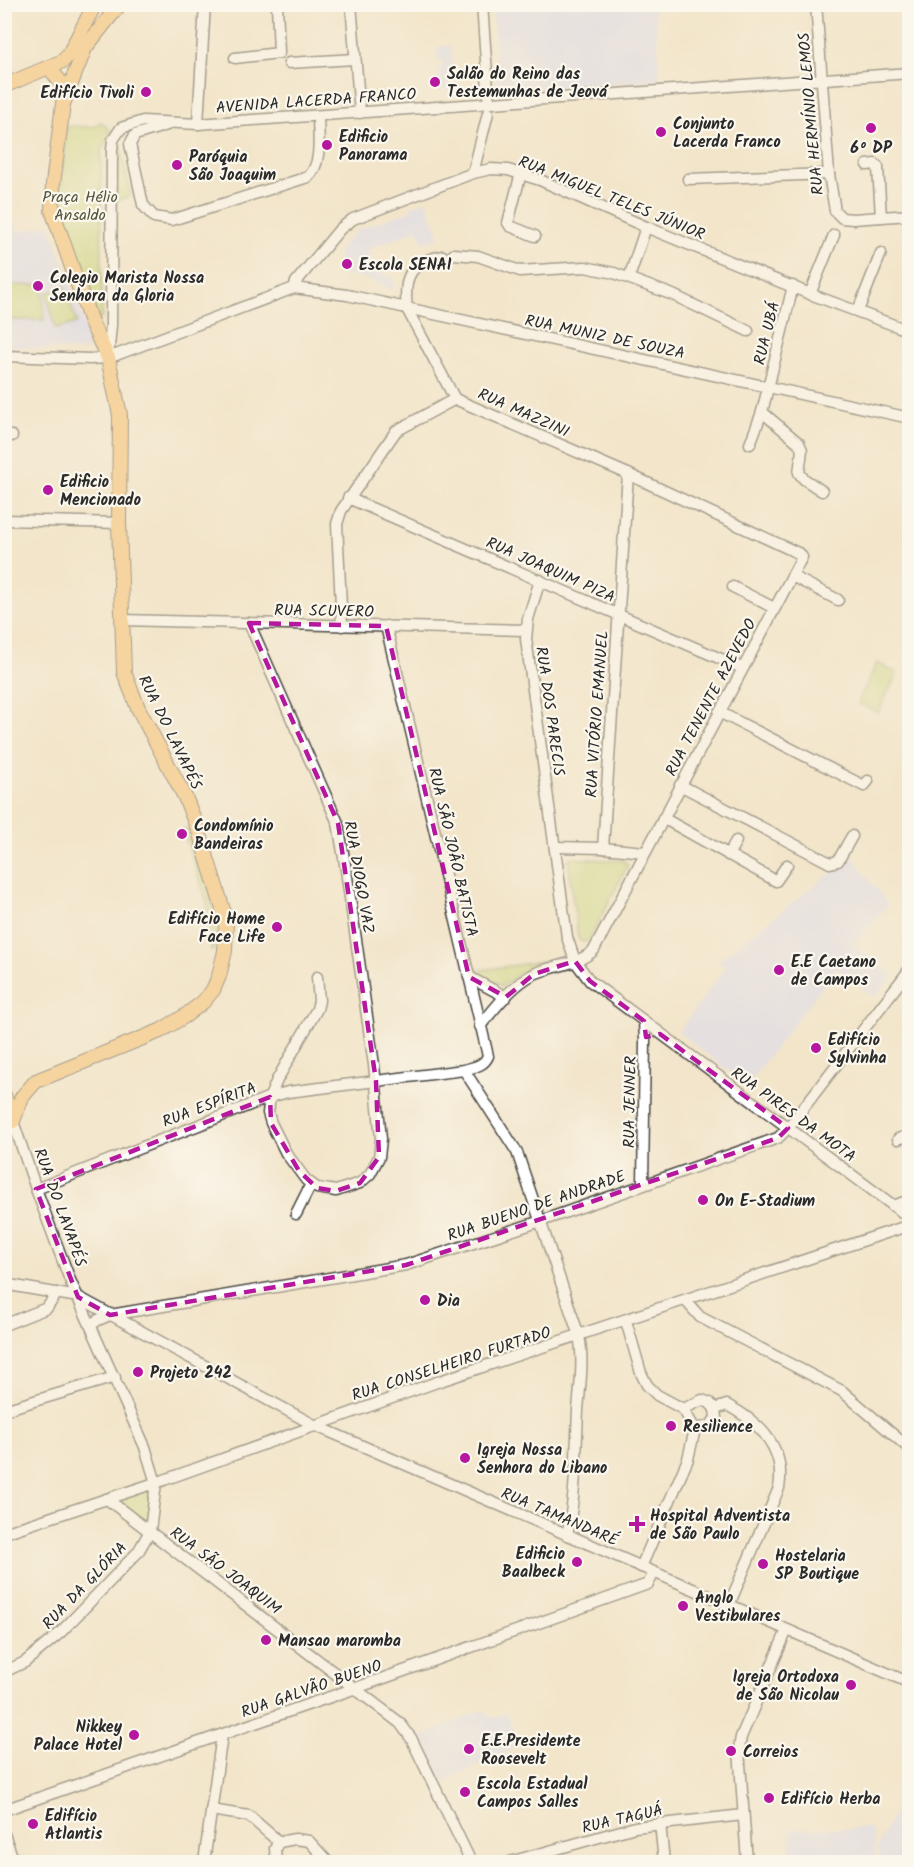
<svg xmlns="http://www.w3.org/2000/svg" width="914" height="1867" viewBox="0 0 914 1867" font-family="Kalam,sans-serif">
<rect width="100%" height="100%" fill="#fbf7ec"/>
<filter id="ink" filterUnits="userSpaceOnUse"><feTurbulence type="fractalNoise" baseFrequency=".0167" numOctaves="2"/><feDisplacementMap in="SourceGraphic" scale="12" xChannelSelector="R" yChannelSelector="G"/><feConvolveMatrix kernelMatrix="1 2 1 2 8 2 1 2 1" color-interpolation-filters="sRGB"/></filter>
<filter id="wash" filterUnits="userSpaceOnUse"><feTurbulence type="fractalNoise" baseFrequency=".008" numOctaves="4" result="noise"/><feDisplacementMap in="SourceGraphic" scale="24" xChannelSelector="R" yChannelSelector="G"/><feGaussianBlur stdDeviation="1.35" result="paint"/><feColorMatrix in="noise" values="0 0 0 0 0 0 0 0 0 0 0 0 0 0 0 0 0 1.4 0 .05"/><feComposite in="paint" operator="in"/></filter>
<g filter="url(#wash)">
<rect width="100%" height="100%" fill="#f2e5cb"/>
<g fill="#d5d8f9">
<path d="M492 5H654L660 80 498 91Z"/>
<path d="M451 46 452 67H448L450 91H440L438 67H443L442 60H438L437 47Z"/>
<path d="M426 201 439 237 423 243 417 228 416 230 367 249 373 269 393 278V290L352 274 344 277 337 253 357 230 411 211 410 207Z"/>
<path d="M15 220 18 232 49 224 90 340 85 351 5 346 4 222Z"/>
<path d="M852 857 888 904 854 945 893 975 875 998 836 968 747 1085 678 1032 726 967 717 961Z"/>
<path d="M483 1710 492 1718 506 1713 520 1745 442 1782 420 1737Z"/>
<path d="M906 1788 910 1790 909 1862H881L877 1848Z"/>
<path d="M871 1828 877 1862H790L791 1829Z"/>
</g>
<g fill="#c3d476" stroke="#778050" stroke-width="1.5">
<path d="M101 122 111 131 101 151 102 316 97 322 59 209 67 126 94 127Z"/>
<path d="M117 143H120L131 196 113 202Z"/>
<path d="M5 285H43L44 320H5Z"/>
<path d="M65 287 77 323 56 329 46 293Z"/>
<path d="M877 663 897 673 878 713 858 703Z"/>
<path d="M188 828C202 867 219 908 216 949L211 950 207 902 183 830Z"/>
<path d="M570 858 625 861 628 865 590 938 585 942 580 941 578 938 568 860Z"/>
<path d="M558 959 529 967 502 986 475 971Z"/>
<path d="M153 1487 148 1527 112 1501Z"/>
</g>
</g>
<g filter="url(#ink)">
<g fill="none" stroke-linecap="round" stroke-linejoin="round">
<defs>
<g id="minor">
<path d="M351 4 360 113"/>
<path d="M482 4 489 103"/>
<path d="M816 4 829 174 835 211 842 218 853 219 910 215"/>
<path d="M235 58 279 53 277 4"/>
<path d="M289 63 355 59"/>
<path d="M198 124 205 4"/>
<path d="M167 125 135 135 130 144 143 205 154 217 172 220 308 177C323 164 318 134 318 116"/>
<path d="M867 165 875 164 878 167 881 217"/>
<path d="M473 173 488 113"/>
<path d="M521 173 508 223 510 226 535 236"/>
<path d="M688 179 829 174"/>
<path d="M454 254 478 256 520 271 585 267 614 273 673 295 748 331"/>
<path d="M443 256C410 262 403 276 407 309L455 399"/>
<path d="M629 278 646 227"/>
<path d="M294 288 296 282 340 229 353 219 473 173 491 169 508 170 540 180 646 227 810 294 910 331"/>
<path d="M810 294 834 235"/>
<path d="M858 311 881 253"/>
<path d="M4 356 90 359 108 358 294 288 347 295 910 418"/>
<path d="M108 358 111 325 112 150 113 140 121 128 143 121 198 124 910 73"/>
<path d="M455 399 628 474 800 554 802 557 594 950C579 965 553 965 534 974 512 985 496 1007 480 1026"/>
<path d="M762 412 799 443 802 450 799 473 804 479 822 491"/>
<path d="M4 436H12"/>
<path d="M750 444 762 412 793 286"/>
<path d="M348 498 742 668"/>
<path d="M4 520 119 523"/>
<path d="M792 576 838 600"/>
<path d="M540 580 528 619 526 639 567 937 575 961 590 981 910 1218"/>
<path d="M733 587 774 608"/>
<path d="M121 620 526 630"/>
<path d="M249 623 338 823 346 870 374 1065 381 1139 379 1157 370 1174 360 1183 336 1191 317 1188 306 1180 286 1153 271 1123 268 1113 270 1097 277 1080 317 1009 319 1001 317 977"/>
<path d="M342 626 337 524 341 511 396 431 455 399"/>
<path d="M719 712 864 786 868 781"/>
<path d="M680 785 830 863 838 861 852 836"/>
<path d="M663 818 776 881 787 865"/>
<path d="M555 847 603 848 645 852"/>
<path d="M603 848 628 474"/>
<path d="M728 855 736 841"/>
<path d="M469 977 506 997"/>
<path d="M464 1070 517 1152 579 1336C584 1360 580 1386 578 1410 576 1452 576 1495 567 1535"/>
<path d="M898 1139 910 1135"/>
<path d="M643 1184 645 1040 644 1021"/>
<path d="M36 1189 270 1097 288 1092 464 1070C474 1067 484 1066 488 1056L386 626"/>
<path d="M893 1206 910 1200"/>
<path d="M296 1214 311 1184"/>
<path d="M4 1284 78 1297 314 1425 910 1683"/>
<path d="M686 1301 700 1317 842 1391 910 1449"/>
<path d="M626 1321 641 1373 647 1385 657 1395 683 1409 695 1429 688 1459 641 1567"/>
<path d="M4 1325 47 1308 57 1293"/>
<path d="M91 1325 98 1320 110 1315 406 1265 541 1221 778 1138 788 1128 910 969"/>
<path d="M683 1409 702 1400 710 1403 715 1409"/>
<path d="M715 1409 727 1405C759 1422 786 1448 779 1488L729 1605"/>
<path d="M4 1410 115 1377"/>
<path d="M695 1429 710 1426 716 1418 715 1409"/>
<path d="M107 1499 400 1723 411 1738 471 1862"/>
<path d="M4 1533 164 1480 437 1382 910 1225"/>
<path d="M4 1672 25 1662 60 1633 138 1552 150 1531 156 1483 145 1447 70 1280 36 1189 13 1121"/>
<path d="M4 1810 356 1688 648 1584 654 1573"/>
<path d="M211 1810 249 1816 279 1842 295 1839 309 1841 328 1862"/>
<path d="M660 1823 664 1862"/>
<path d="M4 1834 14 1862"/>
<path d="M204 1862 222 1735"/>
<path d="M276 1862 275 1848 279 1842"/>
<path d="M510 1862 635 1827 743 1815"/>
<path d="M747 1862 739 1749 741 1737 787 1630"/>
</g>
<g id="major">
<path d="M50 68 61 83 63 99"/>
<path d="M4 86 63 61 69 54 95 4"/>
<path d="M4 1095 13 1121"/>
<path d="M13 1121 22 1097 36 1081 160 1031 185 1016 203 1002 213 990 219 976 225 951 226 919 199 832 185 797 138 708 124 672 119 523 120 415 108 358 91 322 52 210 53 184 63 104 85 48 120 4"/>
</g>
</defs>
<use href="#minor" stroke="#494743" stroke-width="13"/>
<use href="#major" stroke="#494743" stroke-width="16"/>
<use href="#minor" stroke="#fff" stroke-width="10"/>
<use href="#major" stroke="#fabe6e" stroke-width="14"/>
</g>
</g>
<path d="M0 0H914V1867H0ZM249 623 386 626 469 977 506 997 534 974 575 961 590 981 644 1021 646 1037 660 1034 788 1128 778 1138 406 1265 110 1315 78 1297 36 1189 270 1097 271 1123 299 1171 317 1188 336 1191 360 1183 379 1157 376 1081 338 823Z" fill="#f2e5cb" fill-opacity=".55" fill-rule="evenodd"/>
<path fill="none" stroke="#b5179e" stroke-width="4.5" stroke-dasharray="12 8" stroke-linejoin="round" d="M249 623 386 626 469 977 506 997 534 974 575 961 590 981 644 1021 646 1037 660 1034 788 1128 778 1138 406 1265 110 1315 78 1297 36 1189 270 1097 271 1123 299 1171 317 1188 336 1191 360 1183 379 1157 376 1081 338 823Z"/>
<g fill="#b5179e" stroke="#fbf7ec" stroke-width="2">
<circle cx="435" cy="82" r="6"/>
<circle cx="146" cy="92" r="6"/>
<circle cx="871" cy="128" r="6"/>
<circle cx="661" cy="132" r="6"/>
<circle cx="327" cy="145" r="6"/>
<circle cx="177" cy="165" r="6"/>
<circle cx="347" cy="264" r="6"/>
<circle cx="38" cy="286" r="6"/>
<circle cx="48" cy="490" r="6"/>
<circle cx="182" cy="834" r="6"/>
<circle cx="277" cy="927" r="6"/>
<circle cx="779" cy="970" r="6"/>
<circle cx="816" cy="1048" r="6"/>
<circle cx="703" cy="1200" r="6"/>
<circle cx="425" cy="1300" r="6"/>
<circle cx="138" cy="1372" r="6"/>
<circle cx="671" cy="1426" r="6"/>
<circle cx="465" cy="1458" r="6"/>
<path d="M634 1515h6v6h6v6h-6v6h-6v-6h-6v-6h6z"/>
<circle cx="577" cy="1562" r="6"/>
<circle cx="763" cy="1564" r="6"/>
<circle cx="683" cy="1606" r="6"/>
<circle cx="266" cy="1640" r="6"/>
<circle cx="851" cy="1685" r="6"/>
<circle cx="134" cy="1735" r="6"/>
<circle cx="469" cy="1749" r="6"/>
<circle cx="731" cy="1751" r="6"/>
<circle cx="465" cy="1792" r="6"/>
<circle cx="769" cy="1798" r="6"/>
<circle cx="33" cy="1824" r="6"/>
</g>
<g text-anchor="middle" stroke-width="4.5" stroke-linejoin="round" paint-order="stroke">
<g font-size="16" font-weight="bold" fill="#2b2b2b" stroke="#fbf7ec" text-anchor="start">
<text x="447" y="79">Salão do Reino das<tspan x="447" dy="18">Testemunhas de Jeová</tspan></text>
<text x="134" y="98" text-anchor="end">Edifício Tivoli</text>
<text x="673" y="129">Conjunto<tspan x="673" dy="18">Lacerda Franco</tspan></text>
<text x="339" y="142">Edificio<tspan x="339" dy="18">Panorama</tspan></text>
<text x="871" y="153" text-anchor="middle">6º DP</text>
<text x="189" y="162">Paróquia<tspan x="189" dy="18">São Joaquim</tspan></text>
<text x="359" y="270">Escola SENAI</text>
<text x="50" y="283">Colegio Marista Nossa<tspan x="50" dy="18">Senhora da Gloria</tspan></text>
<text x="60" y="487">Edificio<tspan x="60" dy="18">Mencionado</tspan></text>
<text x="194" y="831">Condomínio<tspan x="194" dy="18">Bandeiras</tspan></text>
<text x="265" y="924" text-anchor="end">Edifício Home<tspan x="265" dy="18">Face Life</tspan></text>
<text x="791" y="967">E.E Caetano<tspan x="791" dy="18">de Campos</tspan></text>
<text x="828" y="1045">Edifício<tspan x="828" dy="18">Sylvinha</tspan></text>
<text x="715" y="1206">On E-Stadium</text>
<text x="437" y="1306">Dia</text>
<text x="150" y="1378">Projeto 242</text>
<text x="683" y="1432">Resilience</text>
<text x="477" y="1455">Igreja Nossa<tspan x="477" dy="18">Senhora do Libano</tspan></text>
<text x="650" y="1521">Hospital Adventista<tspan x="650" dy="18">de São Paulo</tspan></text>
<text x="565" y="1559" text-anchor="end">Edificio<tspan x="565" dy="18">Baalbeck</tspan></text>
<text x="775" y="1561">Hostelaria<tspan x="775" dy="18">SP Boutique</tspan></text>
<text x="695" y="1603">Anglo<tspan x="695" dy="18">Vestibulares</tspan></text>
<text x="278" y="1646">Mansao maromba</text>
<text x="839" y="1682" text-anchor="end">Igreja Ortodoxa<tspan x="839" dy="18">de São Nicolau</tspan></text>
<text x="122" y="1732" text-anchor="end">Nikkey<tspan x="122" dy="18">Palace Hotel</tspan></text>
<text x="481" y="1746">E.E.Presidente<tspan x="481" dy="18">Roosevelt</tspan></text>
<text x="743" y="1757">Correios</text>
<text x="477" y="1789">Escola Estadual<tspan x="477" dy="18">Campos Salles</tspan></text>
<text x="781" y="1804">Edifício Herba</text>
<text x="45" y="1821">Edifício<tspan x="45" dy="18">Atlantis</tspan></text>
</g>
<g font-size="16" fill="#2b2b2b" stroke="#fbf7ec">
<text transform="translate(316 100) rotate(-4)" y="6">AVENIDA LACERDA FRANCO</text>
<text transform="translate(810 114) rotate(-95)" y="6">RUA HERMÍNIO LEMOS</text>
<text transform="translate(612 197) rotate(22)" y="6">RUA MIGUEL TELES JÚNIOR</text>
<text transform="translate(766 333) rotate(-76)" y="6">RUA UBÁ</text>
<text transform="translate(605 336) rotate(12)" y="6">RUA MUNIZ DE SOUZA</text>
<text transform="translate(524 412) rotate(24)" y="6">RUA MAZZINI</text>
<text transform="translate(551 569) rotate(24)" y="6">RUA JOAQUIM PIZA</text>
<text transform="translate(324 610) rotate(1)" y="6">RUA SCUVERO</text>
<text transform="translate(710 697) rotate(-62)" y="6">RUA TENENTE AZEVEDO</text>
<text transform="translate(551 711) rotate(82)" y="6">RUA DOS PARECIS</text>
<text transform="translate(596 714) rotate(-86)" y="6">RUA VITÓRIO EMANUEL</text>
<text transform="translate(171 732) rotate(64)" y="6">RUA DO LAVAPÉS</text>
<text transform="translate(454 852) rotate(77)" y="6">RUA SÃO JOÃO BATISTA</text>
<text transform="translate(360 877) rotate(80)" y="6">RUA DIOGO VAZ</text>
<text transform="translate(629 1102) rotate(-89)" y="6">RUA JENNER</text>
<text transform="translate(209 1104) rotate(-21)" y="6">RUA ESPÍRITA</text>
<text transform="translate(794 1114) rotate(36)" y="6">RUA PIRES DA MOTA</text>
<text transform="translate(536 1205) rotate(-19)" y="6">RUA BUENO DE ANDRADE</text>
<text transform="translate(61 1207) rotate(70)" y="6">RUA DO LAVAPÉS</text>
<text transform="translate(451 1363) rotate(-18)" y="6">RUA CONSELHEIRO FURTADO</text>
<text transform="translate(560 1516) rotate(23)" y="6">RUA TAMANDARÉ</text>
<text transform="translate(226 1570) rotate(37)" y="6">RUA SÃO JOAQUIM</text>
<text transform="translate(84 1585) rotate(-46)" y="6">RUA DA GLÓRIA</text>
<text transform="translate(311 1688) rotate(-19)" y="6">RUA GALVÃO BUENO</text>
<text transform="translate(622 1818) rotate(-13)" y="6">RUA TAGUÁ</text>
</g>
<g font-size="16" fill="#51553e" stroke="#fbf7ec">
<text x="80" y="202">Praça Hélio<tspan x="80" dy="18">Ansaldo</tspan></text>
</g>
</g>
<rect width="914" height="1867" fill="none" stroke="#fbf7ec" stroke-width="24"/>
</svg>
